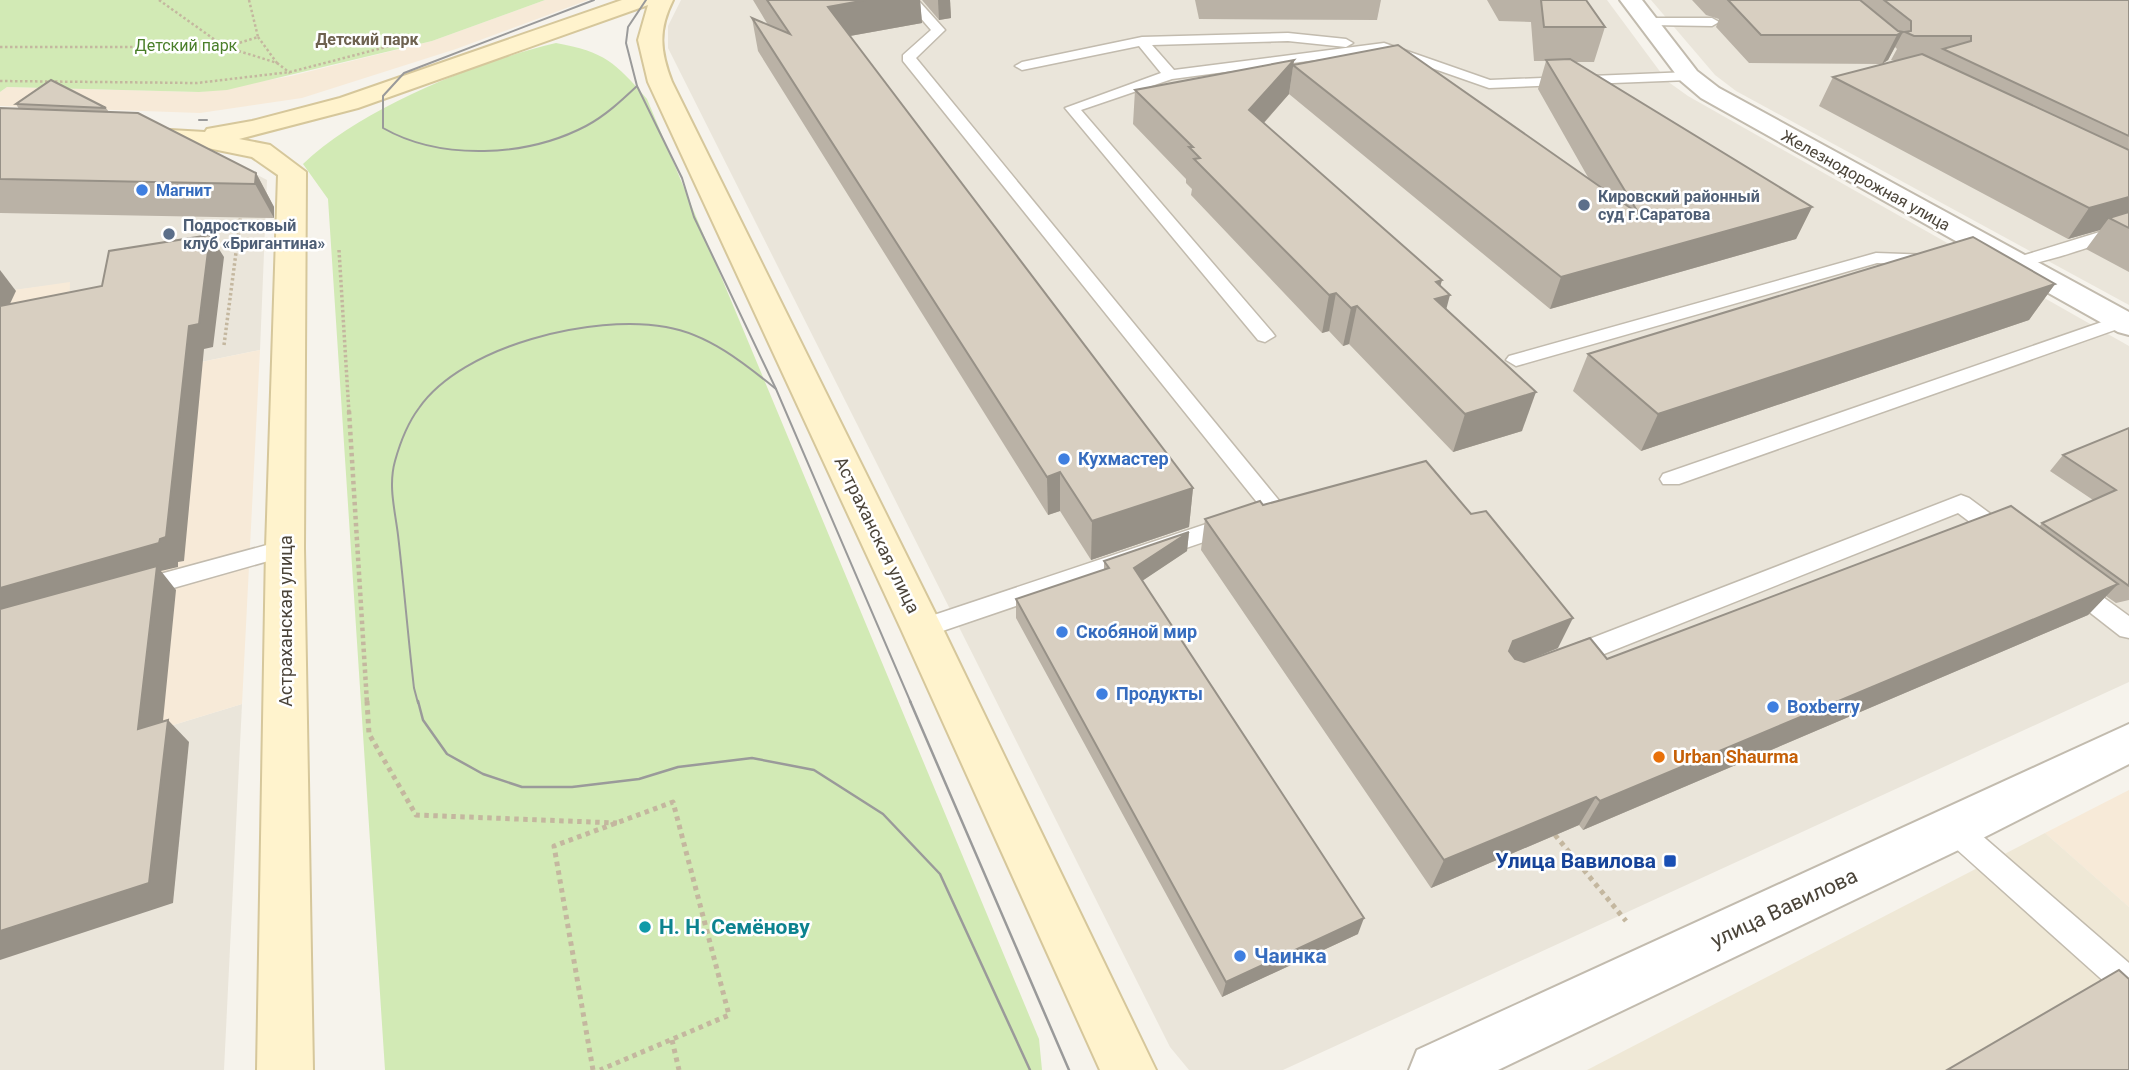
<svg xmlns="http://www.w3.org/2000/svg" width="2129" height="1070" viewBox="0 0 2129 1070" font-family="Roboto,sans-serif">
<rect width="100%" height="100%" fill="#f6f3ec"/>
<g fill="#eae5da">
<path d="M681 0H1607L1667 81 1688 96 2129 346V682L1283 1070H1189L1170 1047 668 48V26Z"/>
<path d="M1651 0H2092L2129 24V305L1736 91 1715 75Z"/>
<path d="M0 148 232 162 267 180 260 350 49 393 69 283 0 292Z"/>
<path d="M242 704 224 1070H0V778Z"/>
</g>
<g fill="#f7ead8">
<path d="M545 0H588L456 49 302 98 200 113 0 106V92L7 87 199 92 291 76 432 41Z"/>
<path d="M70 282 69 317 50 393 260 350 242 704 0 778V292Z"/>
<path d="M2129 790V907L2045 833Z"/>
</g>
<path fill="#efe8d6" d="M2045 833 2129 907V1070H1587Z"/>
<g fill="#d2eab5">
<path d="M0 0H545L432 41 227 90 199 92 7 87 0 92Z"/>
<path d="M556 43C605 52 615 62 647 99L1039 1039 1042 1070H385L328 199 303 164C363 107 477 62 556 43Z"/>
</g>
<g fill="none" stroke-linecap="round" stroke-linejoin="round">
<defs>
<g id="service">
<path d="M905 0H918L945 30 916 58 1286 509 1283 515 922 638 913 636 910 629 913 622 1260 506 903 61V55L931 30Z"/>
<path d="M1643 18H1712L1719 22 1712 26 1648 25 1643 24Z"/>
<path d="M1288 33 1346 39 1353 43 1346 47 1288 41 1152 45 1174 70 1384 43 1490 80 1689 72 1696 76 1689 80 1489 88 1383 51 1172 79 1081 110 1272 332 1275 336 1265 342 1258 340 1065 108 1161 73 1139 46 1022 70 1015 66 1022 62 1142 37Z"/>
<path d="M2129 223V233C2106 241 2008 279 1993 263L1996 259 2015 258Z"/>
<path d="M1876 253 1932 255 1941 260 1932 265 1877 263 1523 364 1516 366 1506 360 1509 356Z"/>
<path d="M2122 315 2129 318V325L1679 484H1663L1660 479 1663 474Z"/>
<path d="M1961 495 1969 498 2011 529 2014 535 2011 541H1995L1958 513 1579 664 1570 667 1561 664 1557 657 1561 650Z"/>
<path d="M285 540 293 542 296 548 293 554 138 598 130 595 126 589 130 583 138 580Z"/>
<path d="M2073 578 2081 581 2129 616V638L2120 636 2065 593 2061 587 2065 581Z"/>
<path d="M1954 816 1964 820 2129 963V998L2118 994 1944 838 1940 829 1944 820Z"/>
</g>
<g id="minor">
<path d="M1620 0H1642L1697 71 1719 88 2129 312V335L2118 332 1701 98 1681 81Z"/>
<path d="M2129 724V764L1971 844 1498 1070H1409L1417 1050Z"/>
</g>
<path id="secondary" d="M622 0H673C658 30 660 51 672 82L943 629 1156 1070H1100L901 629 648 82 638 40 648 5 358 108 239 139 270 145 306 172 304 548 313 1070H257L266 548 278 175 252 157 193 145 135 144 126 142 122 136 126 130 135 128 205 132 207 129 252 121 340 98Z"/>
</defs>
<use href="#service" stroke="#c2bbae" stroke-width="3"/>
<use href="#minor" stroke="#c2bbae" stroke-width="4"/>
<use href="#secondary" stroke="#d6c79b" stroke-width="4"/>
<g stroke="#c4b79f" stroke-width="2.5" stroke-dasharray="2.5 2.5" stroke-linecap="butt">
<path d="M159 0 225 47"/>
<path d="M249 0 258 37"/>
<path d="M258 37 277 63 226 47Z"/>
<path d="M0 47H226"/>
<path d="M277 63 290 73"/>
<path d="M0 81 197 83 290 72 390 46"/>
</g>
<g stroke="#c4b79f" stroke-width="3.5" stroke-dasharray="2.5 2.5" stroke-linecap="butt">
<path d="M339 250 349 413"/>
<path d="M224 345 241 214"/>
</g>
<path stroke="#c4b79f" stroke-width="4.5" stroke-dasharray="3.5 3.5" stroke-linecap="butt" d="M349 411 367 703"/>
<g stroke="#c4b79f" stroke-width="5" stroke-dasharray="4.5 4.5" stroke-linecap="butt">
<path d="M367 701 369 734 416 815 617 823"/>
<path d="M1555 835 1626 921"/>
<path d="M672 1040 679 1070"/>
<path d="M593 1070 554 846 673 802 729 1015 600 1070"/>
</g>
<use href="#service" fill="#fff" fill-rule="evenodd"/>
<use href="#minor" fill="#fff" fill-rule="evenodd"/>
<use href="#secondary" fill="#fff3cd" fill-rule="evenodd"/>
<g stroke="#9a9a9a" stroke-width="2">
<path d="M594 0 404 73 383 96V128C441 161 527 157 586 126 605 116 621 101 637 86"/>
<path d="M646 0 628 27 626 43 637 86 682 178 694 217 776 389 911 703"/>
<path d="M199 120H207"/>
<path d="M418 703 414 688C408 637 404 586 398 535 395 510 388 486 395 461 400 443 407 424 419 408 463 345 593 314 666 327 708 334 744 363 776 389"/>
</g>
<g stroke="#9a9a9a" stroke-width="2.5">
<path d="M418 701 423 720 447 754 483 774 522 787H572L639 779 678 767 752 758 814 770 883 814 940 874 1030 1070"/>
<path d="M910 701 1069 1070"/>
</g>
</g>
<g fill="#bab2a6">
<path d="M753 0H920L922 23 850 36 1193 488 1189 527 1091 560 1060 511 1048 515 758 51 752 18 768 25Z"/>
<path d="M922 0H950L951 18 939 20Z"/>
<path d="M1195 0H1381L1377 20 1199 19Z"/>
<path d="M1487 0H1586L1605 27 1594 62H1574L1812 207 1796 239 1550 309 1289 94 1293 65 1589 179 1538 89 1546 61H1534L1531 22 1499 21Z"/>
<path d="M1692 0H2129V272L2086 249 2100 230 2068 239 1819 106 1833 77 1895 61 1891 60 1897 49 1895 47 1888 60 1882 64 1749 63 1716 27 1719 19 1706 15Z"/>
<path d="M1294 60 1289 94 1264 123 1441 286 1446 309 1522 431 1453 452 1349 344 1343 346 1329 331 1322 333 1191 195 1192 189 1186 183V179L1133 124 1135 90Z"/>
<path d="M16 104 106 108 109 112 256 173 274 207V218L0 213V108L19 109Z"/>
<path d="M2055 284 2029 320 1641 451 1573 391 1588 354Z"/>
<path d="M2129 428V600L2116 603 2106 596 2088 615 1583 830 1579 825 1431 888 1201 550 1205 519 1263 505 1558 648 1524 662 1607 659 2039 527 2042 523 2093 500 2050 471 2063 455Z"/>
<path d="M1189 532 1187 551 1142 581 1358 934 1222 997 1016 618V599L1104 570V561Z"/>
</g>
<g fill="#979187">
<path d="M866 0H920L922 23 833 39 828 7Z"/>
<path d="M938 0H950L951 18 939 20Z"/>
<path d="M1903 32 1888 60 1882 64 1897 35Z"/>
<path d="M1294 60 1289 94 1245 144 1249 110Z"/>
<path d="M256 173 274 207V218L255 184Z"/>
<path d="M2129 197V221L2109 218 2100 230 2068 239 2089 208Z"/>
<path d="M1812 207 1796 239 1550 309 1561 277Z"/>
<path d="M210 235 224 257 213 347 204 349 184 561 178 562V567L161 571 176 590 160 751 0 617V588L160 539 189 326Z"/>
<path d="M0 270 16 291 0 325Z"/>
<path d="M1442 280 1437 299 1450 295 1440 333 1425 337 1436 282Z"/>
<path d="M2055 284 2029 320 1641 451 1658 414Z"/>
<path d="M1336 293 1329 331 1322 333 1329 295Z"/>
<path d="M1357 306 1349 344 1343 346 1351 308Z"/>
<path d="M1536 392 1522 431 1453 452 1465 414Z"/>
<path d="M1060 472V511L1048 515 1047 477Z"/>
<path d="M1193 488 1189 527 1091 560 1092 521Z"/>
<path d="M1189 532 1187 551 1133 587 1134 568Z"/>
<path d="M2118 584 2088 615 1583 830 1600 801Z"/>
<path d="M1573 618 1558 648 1500 672 1513 641Z"/>
<path d="M168 720 189 742 173 903 0 960V931Z"/>
<path d="M1596 797 1579 825 1431 888 1444 860Z"/>
<path d="M1364 918 1358 934 1222 997 1226 982Z"/>
</g>
<g fill="#d8cfc1" stroke="#979187" stroke-width="2">
<path d="M767 0H866L828 7 1193 488 1092 521 1060 472 1047 477 752 18 790 34Z"/>
<path d="M1541 0H1586L1605 27H1544Z"/>
<path d="M1728 0H1860L1898 31 1903 32 1897 35H1761Z"/>
<path d="M1884 0H2129V136L1943 49 1971 41V36H1914L1905 32 1911 31V21Z"/>
<path d="M1398 45 1639 214 1546 60 1570 59 1812 207 1561 277 1293 65Z"/>
<path d="M1922 54 2129 150V197L2089 208 1833 77Z"/>
<path d="M1294 60 1249 110 1442 280 1436 282 1450 295 1435 299 1536 392 1465 414 1357 306 1351 308 1336 293 1329 295 1194 159 1200 158 1189 147H1193L1135 90Z"/>
<path d="M51 80 106 108 16 104Z"/>
<path d="M0 108 138 113 256 173 255 184 0 179Z"/>
<path d="M2129 212V228L2109 218Z"/>
<path d="M210 235 199 324 189 326 166 537 160 539 159 543 0 588V306L102 286 109 251Z"/>
<path d="M1973 237 2055 284 1658 414 1588 354Z"/>
<path d="M2129 428V586L2042 523 2116 490 2063 455Z"/>
<path d="M1426 461 1471 514 1486 511 1573 618 1513 641 1509 651 1515 659 1524 662 1590 638 1607 659 2011 506 2118 584 1600 801 1596 797 1444 860 1205 519 1260 501 1263 505Z"/>
<path d="M1189 532 1134 568 1364 918 1226 982 1016 599 1109 568 1104 561Z"/>
<path d="M157 566 138 729 168 720 149 883 0 931V609Z"/>
<path d="M2119 970 2129 979V1070H1947Z"/>
</g>
<g fill="#3f7fe0" stroke="#fff" stroke-width="2.5">
<circle cx="142" cy="190" r="7"/>
<circle cx="1064" cy="459" r="7"/>
<circle cx="1062" cy="632" r="7"/>
<circle cx="1102" cy="694" r="7"/>
<circle cx="1773" cy="707" r="7"/>
<circle cx="1240" cy="956" r="7"/>
</g>
<g fill="#5c6f8a" stroke="#fff" stroke-width="2.5">
<circle cx="1584" cy="205" r="7"/>
<circle cx="169" cy="234" r="7"/>
</g>
<circle fill="#e8710a" stroke="#fff" stroke-width="2.5" cx="1659" cy="757" r="7"/>
<rect fill="#1a4fb4" stroke="#fff" stroke-width="2.5" x="1663" y="854" width="14" height="14" rx="3.5"/>
<circle fill="#0f9aa8" stroke="#fff" stroke-width="2.5" cx="645" cy="927" r="7"/>
<g text-anchor="middle" stroke-width="5" stroke-linejoin="round" paint-order="stroke">
<g font-size="16" font-weight="bold" fill="#6e6250" stroke="#fff">
<text x="367" y="45">Детский парк</text>
</g>
<g font-size="16" fill="#4a7f2a" stroke="#fff">
<text x="186" y="51">Детский парк</text>
</g>
<g font-size="16" fill="#4b4439" stroke="#fff">
<text transform="translate(1866 180) rotate(29)" y="6">Железнодорожная улица</text>
</g>
<g font-size="16" font-weight="bold" fill="#366cbe" stroke="#fff" text-anchor="start">
<text x="156" y="196">Магнит</text>
</g>
<g font-size="16" font-weight="bold" fill="#4e5e75" stroke="#fff" text-anchor="start">
<text x="1598" y="202">Кировский районный<tspan x="1598" dy="18">суд г.Саратова</tspan></text>
<text x="183" y="231">Подростковый<tspan x="183" dy="18">клуб «Бригантина»</tspan></text>
</g>
<g font-size="18" font-weight="bold" fill="#366cbe" stroke="#fff" text-anchor="start">
<text x="1078" y="465">Кухмастер</text>
<text x="1076" y="638">Скобяной мир</text>
<text x="1116" y="700">Продукты</text>
<text x="1787" y="713">Boxberry</text>
</g>
<g font-size="18" fill="#4b4439" stroke="#fff">
<text transform="translate(877 535) rotate(64)" y="6">Астраханская улица</text>
<text transform="translate(286 621) rotate(-90)" y="6">Астраханская улица</text>
</g>
<g font-size="18" font-weight="bold" fill="#c56008" stroke="#fff" text-anchor="start">
<text x="1673" y="763">Urban Shaurma</text>
</g>
<g font-size="21" font-weight="bold" fill="#164399" stroke="#fff" text-anchor="end">
<text x="1656" y="868">Улица Вавилова</text>
</g>
<g font-size="21" fill="#4b4439" stroke="#fff">
<text transform="translate(1784 908) rotate(-25)" y="7">улица Вавилова</text>
</g>
<g font-size="21" font-weight="bold" fill="#0d838f" stroke="#fff" text-anchor="start">
<text x="659" y="934">Н. Н. Семёнову</text>
</g>
<g font-size="21" font-weight="bold" fill="#366cbe" stroke="#fff" text-anchor="start">
<text x="1254" y="963">Чаинка</text>
</g>
</g>
</svg>
